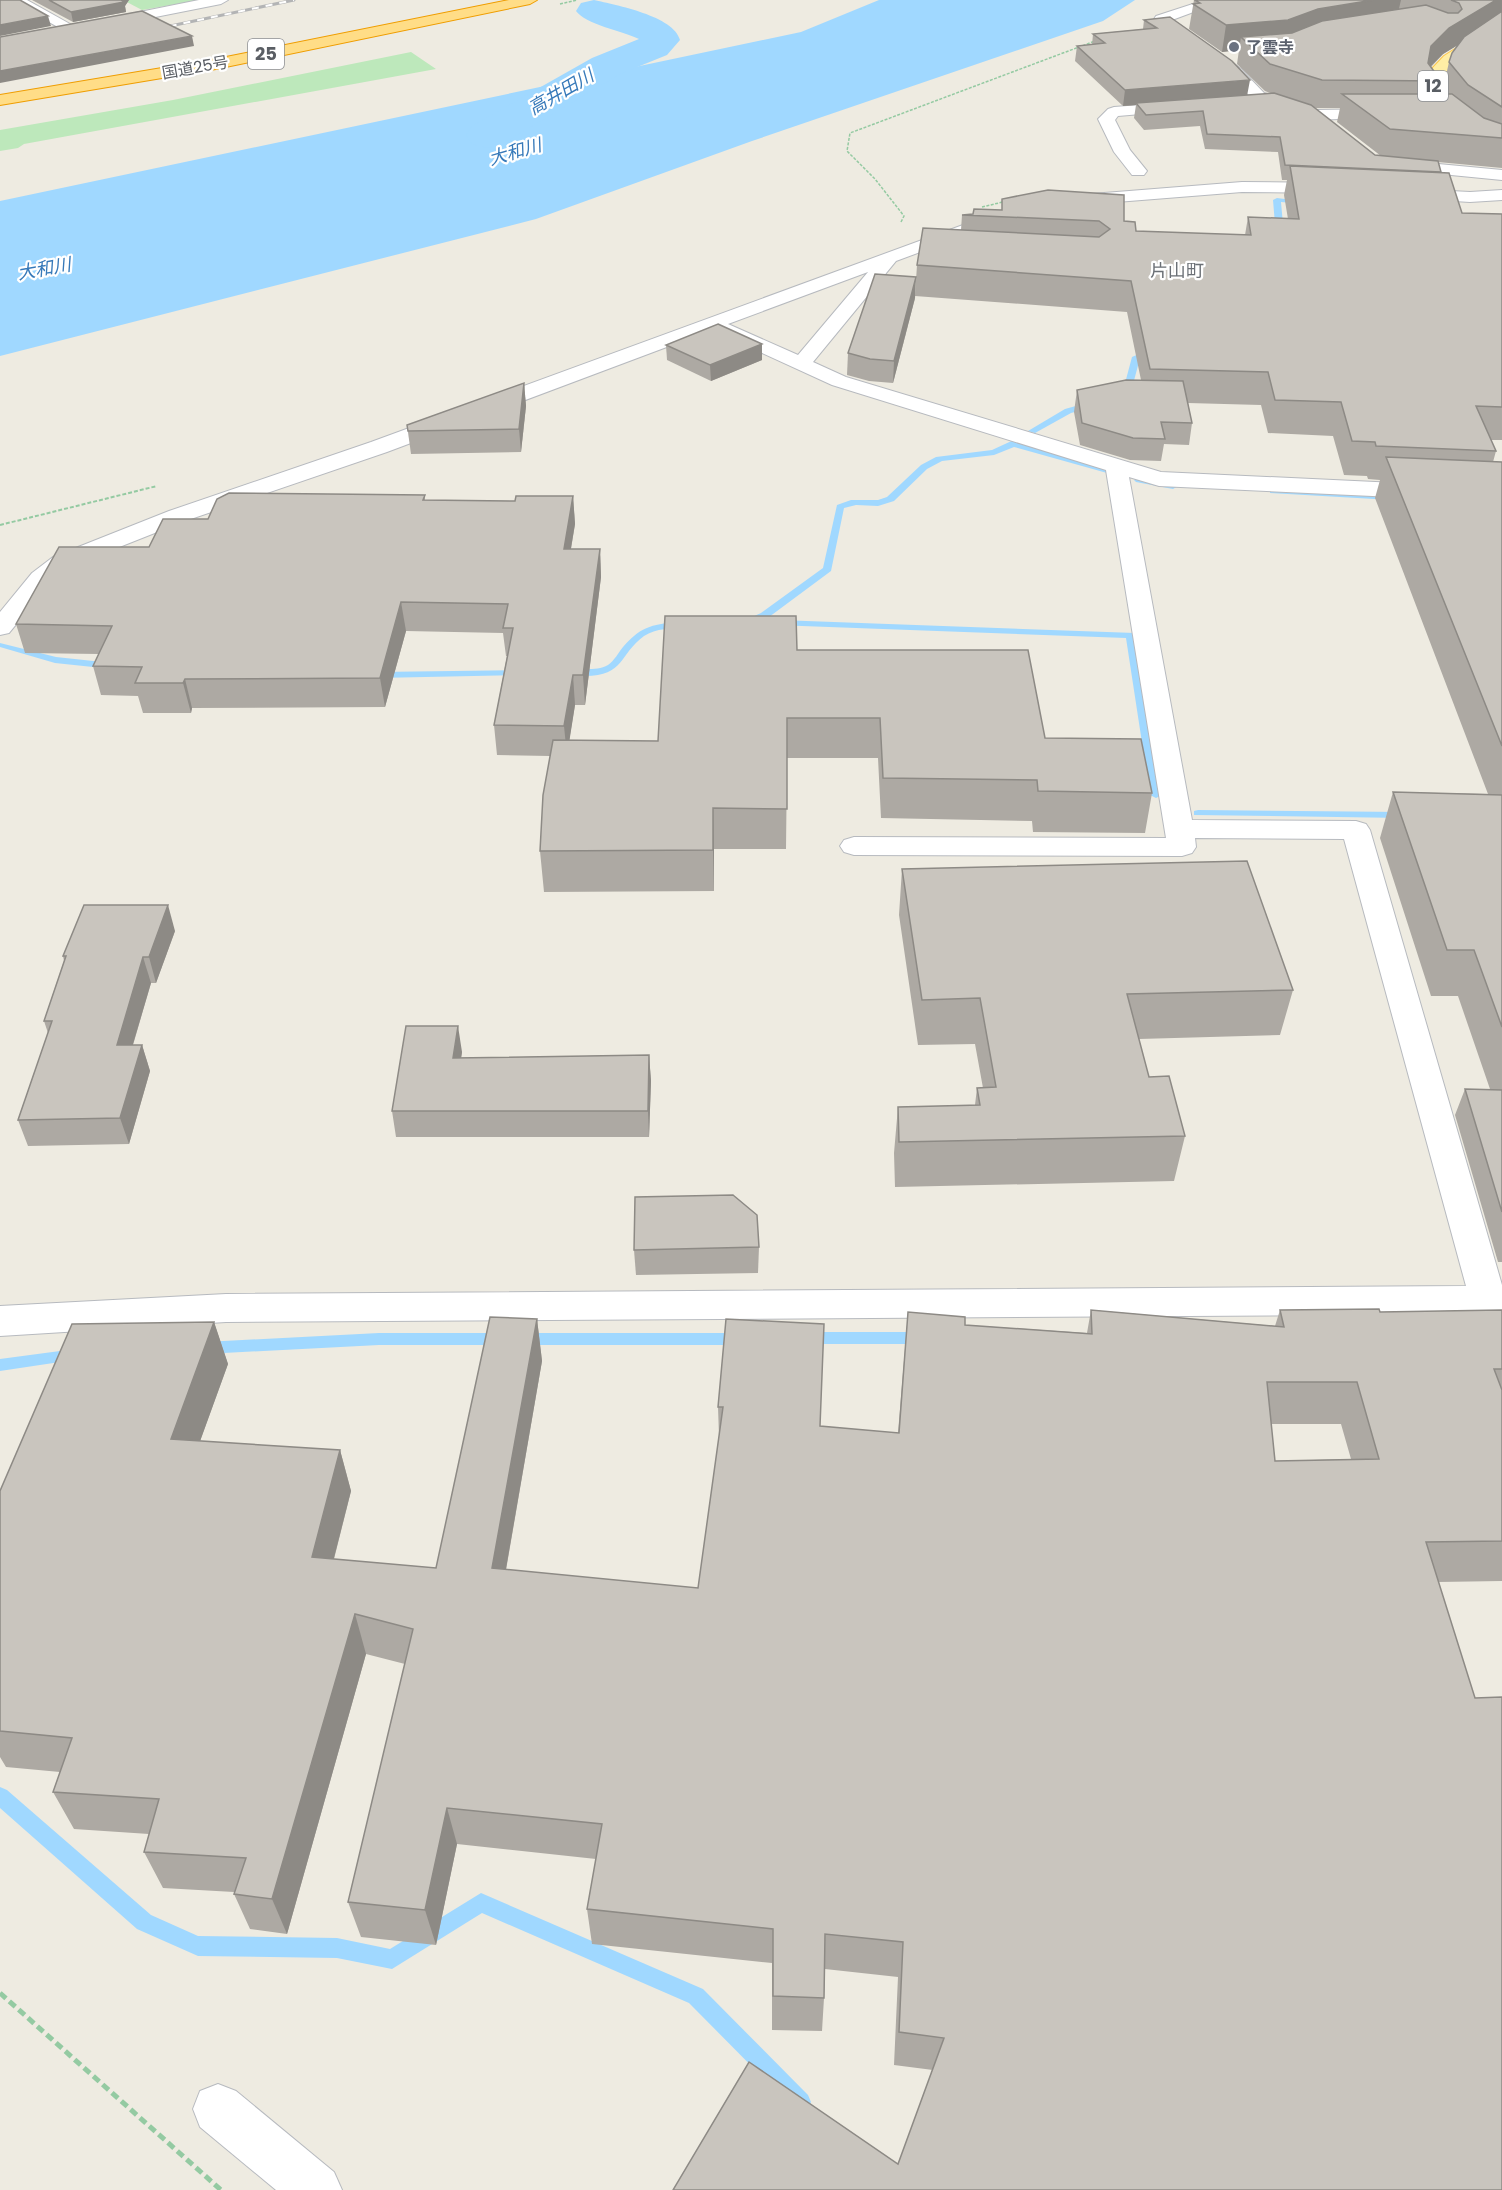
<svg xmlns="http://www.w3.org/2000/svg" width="1502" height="2190" viewBox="0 0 1502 2190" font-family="Poppins,'Noto Sans JP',sans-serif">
<rect width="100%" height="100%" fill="#eeebe1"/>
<g fill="#bde8bb">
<path d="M123 0H200L142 10Z"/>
<path d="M411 52 436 69 24 144 18 148 0 151V130L173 100Z"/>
</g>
<path fill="#a0d8ff" d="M879 0H1135L1103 21 752 141 536 219 0 356V201L801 32Z"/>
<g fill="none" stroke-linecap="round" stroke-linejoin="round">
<g fill="#a0d8ff" fill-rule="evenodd">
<path d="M1277 198 1307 202 1303 204 1281 202 1284 236 1280 238 1276 236 1273 200Z"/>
<path d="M1142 345H1148L1149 354 1140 358 1132 388 1125 397H1119L1118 395 1124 387 1132 357 1141 353Z"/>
<path d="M1090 402 1094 405 1093 407 1071 413 1035 433 1028 431 1065 409Z"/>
<path d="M1018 438 1022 441 1021 443 1112 470 1107 473 1014 447 994 455 942 461 927 469 894 501 878 506 856 505 844 508 831 571 769 617 750 623 745 620 761 613 823 568 837 505 851 500H878L887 497 921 465 936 457 992 450Z"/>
<path d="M1139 477 1173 483 1178 486 1173 489 1136 482 1134 480Z"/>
<path d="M1273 488 1392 494 1397 497 1392 500 1270 493V489Z"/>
<path d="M779 620 1135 633 1162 795 1156 798 1150 795 1126 638 775 625 774 623Z"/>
<path d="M682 621 687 624 686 626C672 629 656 628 644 636 619 654 625 676 585 676 578 676 572 677 567 673 577 665 595 673 608 665 614 661 619 652 623 647 643 624 654 625 682 621Z"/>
<path d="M0 643 56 657 112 663 117 666 112 669 55 663 0 647Z"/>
<path d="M520 670 524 671V675L377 678 372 675 377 672Z"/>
<path d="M1198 810 1404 812 1410 815 1404 818 1194 815V811Z"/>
<path d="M805 1332H924L929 1334 932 1338 929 1342 924 1344H805L800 1342 797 1338 800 1334Z"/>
<path d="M379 1333H501L506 1335 509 1339 506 1343 501 1345H379L205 1354 200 1352 197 1348 200 1344 205 1342Z"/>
<path d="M523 1333H741L746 1335 749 1339 746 1343 741 1345H523L518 1343 515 1339 518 1335Z"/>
<path d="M75 1349 80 1351 83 1355 80 1359 0 1371V1359Z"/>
<path d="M0 1787 7 1790 151 1915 198 1936 337 1938 390 1949 481 1893 703 1989 808 2095 811 2102 808 2109 801 2112 794 2109 689 2003 482 1913 392 1969 337 1958 198 1956 137 1929 0 1808Z"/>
</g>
<path fill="#a0d8ff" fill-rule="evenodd" d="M594 0C616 5 674 16 680 40L667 55 620 74 502 144 487 148 472 144 466 135 472 126 592 58 639 39C622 31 585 24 576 11L581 3Z"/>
<defs>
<g id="minor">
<path d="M9 0H27L79 29 77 32H67Z"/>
<path d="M199 0H228L221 4 105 27 98 23 105 19Z"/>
<path d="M1205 0H1226L1172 20 1241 69 1264 93 1306 106 1308 109 1306 112 1300 114 1252 99 1231 75 1154 19 1156 16Z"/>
<path d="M1181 102 1187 104 1189 107 1187 110 1118 116 1115 120 1130 150 1147 171 1144 175H1132L1114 152 1098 119 1108 109 1114 107Z"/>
<path d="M1382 109 1388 111 1390 114 1388 117 1315 120 1307 115 1315 110Z"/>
<path d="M1396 160 1502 170V180L1390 169 1388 165Z"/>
<path d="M1242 182 1330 183 1339 188 1330 193 1242 192 1079 205 1070 200 1079 195Z"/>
<path d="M1412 189 1470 192 1502 190V200L1470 202 1406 198 1403 194 1406 190Z"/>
<path d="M963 225 969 226 972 230 969 234 896 261 813 362 846 377 1161 472 1502 488V502L1159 486 1129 477 1192 820 1356 821 1366 824 1370 830 1502 1285V1314L226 1322 0 1336V1306L226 1294 1466 1286 1344 839 1195 838 1196 847 1192 853 1182 856 854 855 844 852 840 846 844 840 854 837 1166 838 1106 470 832 385 712 330 387 452 185 521 69 567 50 583 9 633 0 635V612L32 573 53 557 169 511 371 442ZM868 272 798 355 728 324Z"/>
<path d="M218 2084 236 2091 334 2172 342 2190H276L200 2127 193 2109 200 2091Z"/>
</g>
<path id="major" d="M1502 19V30C1479 46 1445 60 1440 89L1460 114 1502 142V154C1469 146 1441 117 1424 89L1427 74 1444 56Z"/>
<path id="highway" d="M509 0H537L530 4 216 69 0 105V95L216 59Z"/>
</defs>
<use href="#minor" stroke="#b7babf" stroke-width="2"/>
<use href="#major" stroke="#fcc64c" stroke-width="2"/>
<use href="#highway" stroke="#ef9d00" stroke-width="2"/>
<g stroke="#94caa2" stroke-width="1.5" stroke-dasharray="3 1.5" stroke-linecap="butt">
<path d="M560 4 577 0"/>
<path d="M982 207 1007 201"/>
<path d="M901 222 904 216 875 179 847 151 850 133 1095 41"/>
</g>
<path stroke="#94caa2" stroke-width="2" stroke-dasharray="4 2" stroke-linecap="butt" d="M0 525 157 486"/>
<path stroke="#94caa2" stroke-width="5" stroke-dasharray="8 4.5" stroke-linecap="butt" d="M0 1993 221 2190"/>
<use href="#minor" fill="#fff" fill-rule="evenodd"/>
<use href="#major" fill="#ffeea5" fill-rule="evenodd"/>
<use href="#highway" fill="#ffdd87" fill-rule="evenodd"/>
<defs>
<path id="rail" d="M156 29 294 0"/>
</defs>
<use href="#rail" stroke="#b3b4b5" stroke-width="3"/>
<use href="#rail" stroke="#fff" stroke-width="2" stroke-dasharray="7" stroke-linecap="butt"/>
</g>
<g fill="#ada9a3" fill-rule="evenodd">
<path d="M32 0H129L125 6 126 12 73 22Z"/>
<path d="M1194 0H1502V168L1438 162 1441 172 1462 213 1502 214V440H1491L1496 451 1493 462H1502V1262H1498L1455 1115 1465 1089H1490L1458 996H1431L1380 838 1393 792 1488 794 1375 498 1380 480 1368 479 1367 476 1344 475 1333 436 1268 433 1261 405 1188 403 1192 423 1189 445 1164 444 1161 461 1130 460 1080 445 1074 412 1077 390 1141 380 1127 312 915 296 917 265 961 230 962 215 1124 221 1136 231 1245 235 1248 217 1288 219 1284 195 1287 180H1282L1278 152 1205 149 1200 126 1144 130 1134 118 1136 105 1123 106 1075 61 1077 46 1092 45 1093 34 1143 29 1144 20 1170 17 1247 95 1273 94 1265 91 1237 64 1239 50 1222 52 1189 29ZM1457 45 1449 62 1443 89 1447 94H1438L1441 81 1431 67 1443 54ZM1313 107 1316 108H1340L1337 122 1381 156 1375 155Z"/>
<path d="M915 298 893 383 869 381 847 375 848 353Z"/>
<path d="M762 344V360L711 381 667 360 666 345Z"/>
<path d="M524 383 526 406 521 452 411 454 407 425Z"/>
<path d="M425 495V500L515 501 573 496 575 524 571 549H600L601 577 585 705H575L569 741H658L797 650 1045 738 1152 793 1145 833 1033 832 1032 821 881 818 878 758H787L786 849H714V891L544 892 540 851 550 756 497 755 494 725 507 656H506L503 633 406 631 385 707 192 708 191 713H143L138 696 101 695 93 666 99 654 25 653 16 624 149 547 208 519Z"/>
<path d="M902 869 1293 990 1280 1035 1139 1039 1149 1077 1185 1136 1174 1181 895 1187 894 1153 898 1107 975 1105 977 1088H983L975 1044 918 1045 899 915Z"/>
<path d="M175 931 156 983H151L133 1045H142L150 1071 129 1144 28 1146 18 1120 48 1033 44 1021 64 961 63 956Z"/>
<path d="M462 1052 461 1058 649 1055 651 1081 649 1137H396L392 1111Z"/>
<path d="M759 1247 758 1273 636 1275 634 1250Z"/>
<path d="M1091 1310 1275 1326 1280 1310 1380 1312 1502 1310V1581L1438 1582 898 2164 933 2070 894 2065 898 1977 825 1969 824 1998 822 2031 772 2030V1963L592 1944 587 1909 596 1859 457 1844 436 1945 361 1937 348 1902 405 1664 366 1654 287 1934 250 1929 234 1894V1892L163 1888 144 1852 149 1834 74 1829 53 1792 60 1772 6 1767 0 1757V1491L214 1322 228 1364 200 1441 340 1450 351 1491 334 1559 436 1568 537 1319 542 1361 506 1570 698 1588 719 1436 718 1407 726 1319 820 1426 898 1433 908 1312 965 1325 1087 1333ZM1271 1424H1341L1351 1459 1275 1461Z"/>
</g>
<g fill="#8d8a85">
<path d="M120 0H129L125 6 126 12 73 22 71 12Z"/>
<path d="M1373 0H1401L1396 21 1313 35 1241 37 1239 50 1222 52 1226 25Z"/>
<path d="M1496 0H1502V19L1443 54 1425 72 1431 46 1449 28Z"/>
<path d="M48 16 51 26 0 36V25Z"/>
<path d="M192 36 194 46 0 83V71Z"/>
<path d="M1250 80 1247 96 1136 103V105L1123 106 1125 90Z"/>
<path d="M916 277 915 298 893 383 894 361Z"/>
<path d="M762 344V360L711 381 710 365Z"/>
<path d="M524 383 526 406 521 452 519 429Z"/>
<path d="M573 496 575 524 566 577 564 549Z"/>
<path d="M600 549 601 577 585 705 583 675Z"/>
<path d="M401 602 406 631 385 707 380 678Z"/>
<path d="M573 675 575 705 567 756 564 726Z"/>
<path d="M185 679 192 708 191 713 183 683Z"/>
<path d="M713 808 714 849V891L713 850Z"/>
<path d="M168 905 175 931 156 983 149 957Z"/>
<path d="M143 957 151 983 125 1071 117 1045Z"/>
<path d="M458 1026 462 1052 457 1084 453 1058Z"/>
<path d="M142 1045 150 1071 129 1144 120 1118Z"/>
<path d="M649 1055 651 1081 649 1137 648 1111Z"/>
<path d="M537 1319 542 1361 499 1609 492 1568Z"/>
<path d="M214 1322 228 1364 186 1480 171 1439Z"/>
<path d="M340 1450 351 1491 324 1597 312 1557Z"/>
<path d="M355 1614 366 1654 287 1934 272 1899Z"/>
<path d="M447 1808 457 1844 436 1945 425 1910Z"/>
</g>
<g fill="#c9c5be" stroke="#8d8a85" stroke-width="1.5" fill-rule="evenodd">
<path d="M0 0H20L48 16 0 25Z"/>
<path d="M49 0H121L124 2 71 12Z"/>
<path d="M1195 0H1373L1318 9 1288 20 1226 25 1193 4 1200 3Z"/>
<path d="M1451 0H1496L1449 28 1431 46 1428 63 1441 81 1322 80 1270 64 1241 37 1292 33 1322 21 1426 5 1448 13H1458L1462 9 1459 3Z"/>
<path d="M142 11 192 36 0 71V37Z"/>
<path d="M1502 11V107L1468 85 1449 62 1452 53 1464 37Z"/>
<path d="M1170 17 1232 61 1250 80 1125 90 1077 46 1105 43 1093 34 1157 28 1144 20Z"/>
<path d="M1274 93 1311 105 1375 155 1438 161 1441 172 1285 165 1280 137 1207 134 1203 111 1146 115 1136 103Z"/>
<path d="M1342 94H1452L1484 118 1502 124V138L1390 129Z"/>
<path d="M1290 166 1449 173 1462 213 1502 214V407L1476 406 1496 451 1376 446 1375 442 1352 441 1341 402 1275 400 1268 372 1150 369 1131 281 917 265 923 228 1099 237 1110 229 1099 221 962 215 973 214 974 209 1002 210V199L1048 190 1124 195V221L1135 222 1136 231 1251 235 1248 217 1299 219Z"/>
<path d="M875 274 916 277 894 361 870 359 848 353Z"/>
<path d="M718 324 762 344 710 365 666 345Z"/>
<path d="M1126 380 1183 381 1192 423 1161 422 1165 439 1133 438 1082 423 1077 390Z"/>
<path d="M524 383 519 429 408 431 407 425Z"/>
<path d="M1386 457 1502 462V746Z"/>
<path d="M229 493 425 495 423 500 515 501 516 496H573L564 549H600L583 675H573L564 726 494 725 513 628H503L508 604 401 602 380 678 185 679 183 683H135L142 667 93 666 112 626 16 624 59 547H149L163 519H208L217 499Z"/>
<path d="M665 616H796L797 650H1028L1045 738 1141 739 1152 793 1038 791 1037 780 883 778 880 718H787V809L713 808V850L540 851 543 795 553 740 658 741Z"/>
<path d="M1393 792 1502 795V1027L1474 950H1447Z"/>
<path d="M1247 861 1293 990 1127 994 1149 1077 1169 1076 1185 1136 899 1142 898 1107 980 1105 977 1088 996 1087 980 998 922 1000 902 869Z"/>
<path d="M84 905H168L149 957H143L117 1045H142L120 1118 18 1120 52 1021H44L66 956H63Z"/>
<path d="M406 1026H458L453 1058 649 1055 648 1111H392Z"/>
<path d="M1465 1089 1502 1090V1212Z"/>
<path d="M733 1195 757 1215 759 1247 634 1250 635 1197Z"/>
<path d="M1379 1309 1380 1312 1502 1310V1369H1494L1502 1390V1541L1426 1542 1475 1698 1502 1697V2190H673L749 2062 898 2164 944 2038 899 2032 903 1942 825 1934 824 1998 773 1996V1929L587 1909 602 1824 447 1808 425 1910 348 1902 413 1629 355 1614 272 1899 234 1894 246 1858 144 1852 159 1799 53 1792 72 1738 0 1731V1491L72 1324 214 1322 171 1439 340 1450 312 1557 436 1568 490 1317 537 1319 492 1568 698 1588 723 1407H718L726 1319 824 1324 820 1426 899 1433 908 1312 965 1317V1325L1092 1334 1091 1310 1284 1327 1280 1310ZM1267 1382H1357L1379 1459 1275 1461Z"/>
</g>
<circle fill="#6b7280" stroke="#fff" stroke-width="2" cx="1234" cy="47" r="6"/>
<g text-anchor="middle" stroke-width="4.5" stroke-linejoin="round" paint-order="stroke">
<g font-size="16" font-weight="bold" fill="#5b616d" stroke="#fff" text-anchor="start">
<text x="1246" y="53">了雲寺</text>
</g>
<g font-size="16" fill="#5a5e64" stroke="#fff">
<text transform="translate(195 67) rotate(-10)" y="6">国道25号</text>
</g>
<g fill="#fff" stroke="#8c8e92" stroke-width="1.5">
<rect x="248" y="39" width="36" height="30" rx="4.5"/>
<rect x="1418" y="71" width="30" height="30" rx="4.5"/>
</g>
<g font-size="18" font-weight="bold" fill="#5a5e64">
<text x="266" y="60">25</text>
<text x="1433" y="92">12</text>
</g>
<g font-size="18" font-style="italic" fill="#3679b9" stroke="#fff">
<text transform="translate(561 92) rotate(-30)" y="6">高井田川</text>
<text transform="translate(515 152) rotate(-16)" y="6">大和川</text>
<text transform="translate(44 269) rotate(-10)" y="6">大和川</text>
</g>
<g font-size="18" fill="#6b7076" stroke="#fff">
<text x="1177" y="277">片山町</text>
</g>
</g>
</svg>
